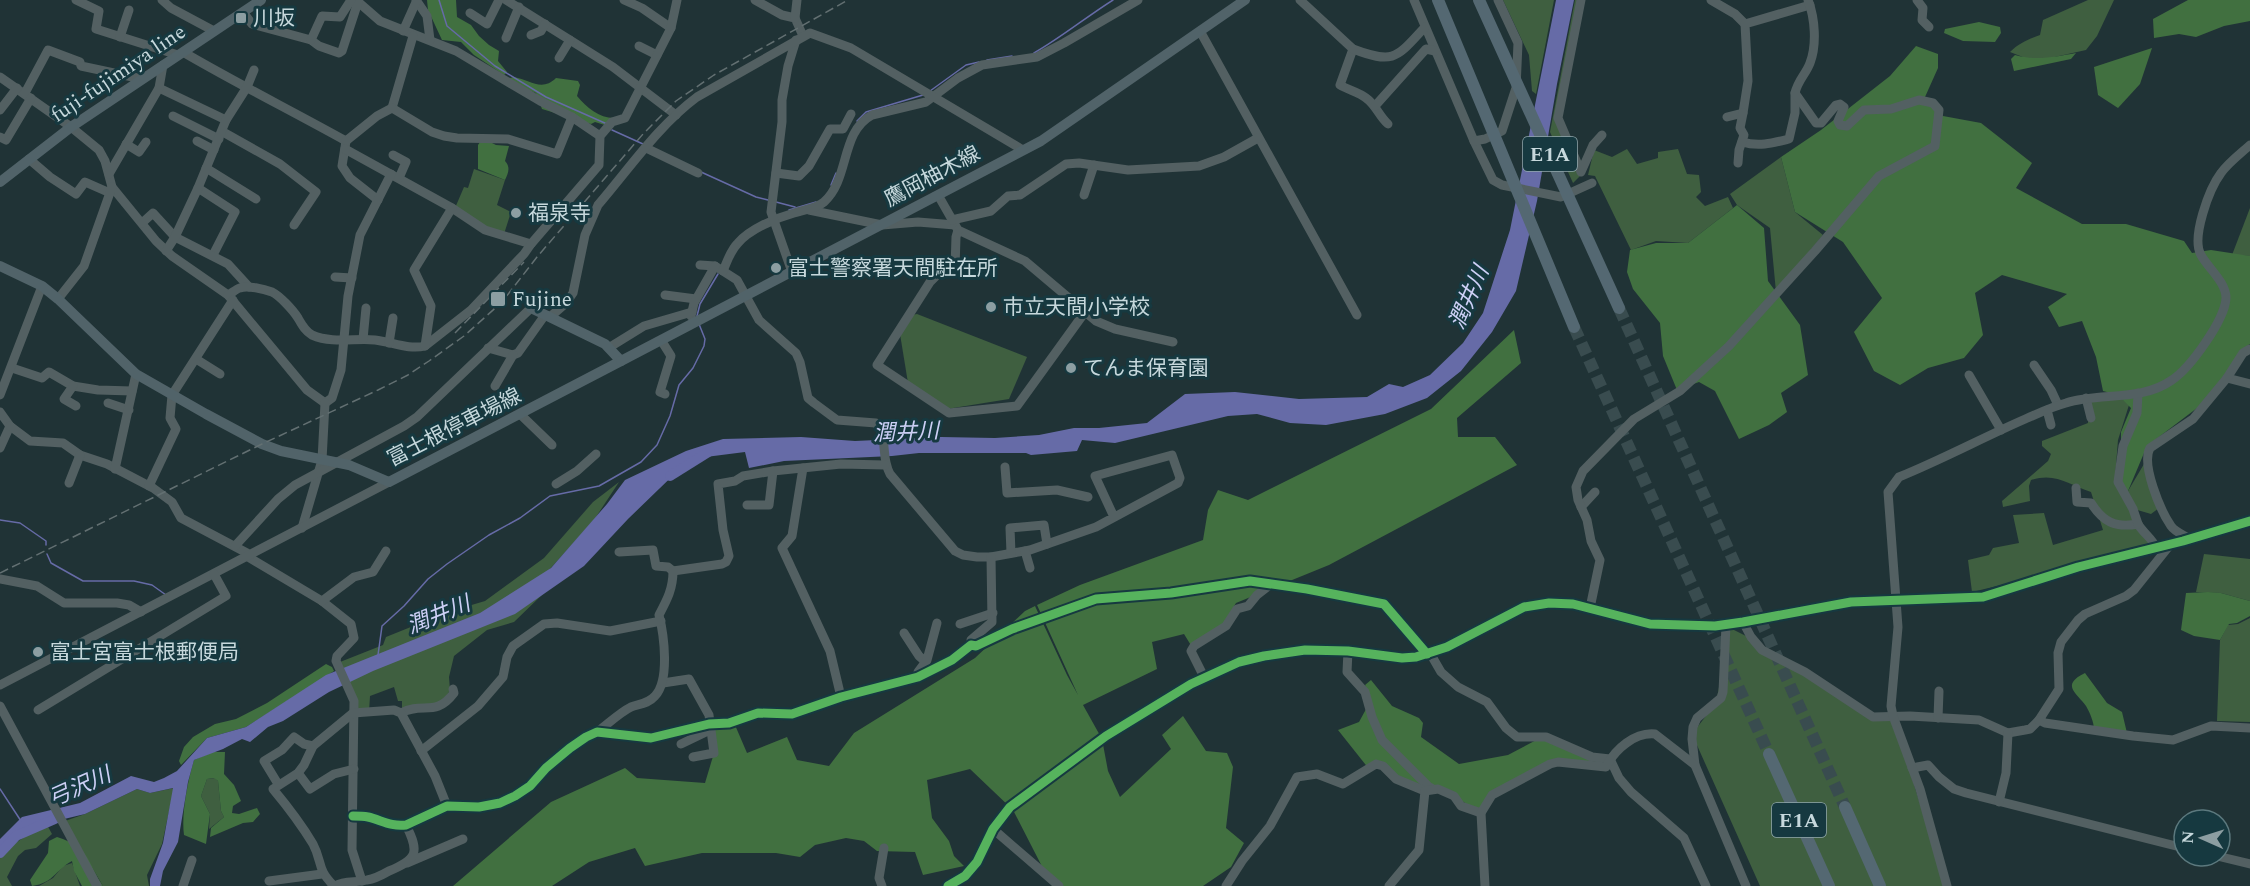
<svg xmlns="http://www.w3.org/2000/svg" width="2250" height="886" viewBox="0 0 2250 886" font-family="Spectral,'Noto Sans JP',serif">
<rect width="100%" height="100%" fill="#203336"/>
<g fill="#3f5f40">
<path d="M1503 0H1554L1536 94 1532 91 1529 55Z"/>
<path d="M1575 0H1579L1556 119 1580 176 1573 183 1550 132Z"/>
<path d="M2088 0H2114L2097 36 2086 50 2050 58 2028 59 2010 52C2019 43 2029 39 2040 35L2043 20Z"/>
<path d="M1627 149 1637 164 1658 158V152L1678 149 1687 174 1699 175 1701 192 1696 197 1705 206 1728 197 1733 208 1688 243 1656 241 1631 250 1595 176 1588 175 1594 150 1612 157Z"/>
<path d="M1781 157 1795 212 1823 235 1776 292 1770 228 1737 205 1730 194Z"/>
<path d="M474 169 505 180 497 205 511 212 504 234 486 228 455 208 464 187 468 188Z"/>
<path d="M2250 208V256L2232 255Z"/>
<path d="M917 314 1027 357 1009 399 947 409 908 383 900 334 912 315Z"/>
<path d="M2118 395 2129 405 2118 440 2115 478 2128 491 2144 464 2159 508 2151 514 2134 509 2156 548 1972 592 1968 560 1989 555 1993 548 2019 543 2013 515 2044 513 2053 545 2103 530 2091 492C2069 485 2056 472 2031 480L2029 486 2030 501 2003 507 2002 501 2048 461 2051 454 2042 446V441L2088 423V400Z"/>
<path d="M619 482 594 520 549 570 546 591 514 622 487 630 454 656 449 677 450 690 443 703 402 712V701H398L394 687 370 696 369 712 353 713 340 662 383 645 386 637 448 612 485 601 544 558 593 502Z"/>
<path d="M2204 554 2250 559V601L2221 593 2196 592Z"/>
<path d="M2250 618V722L2217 721 2220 640 2228 625 2238 624Z"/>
<path d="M1730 628 1746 636 1867 714 1889 716 1910 772 1946 886H1760L1692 734 1716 703Z"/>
<path d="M215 778 218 781 221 811 224 817 209 829 210 814 201 796 207 779Z"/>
<path d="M174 788 162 844 147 875 149 886H103L65 821 85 814 137 789 150 793Z"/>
<path d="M46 823 52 834 36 848 25 850 18 856 7 877 12 886H0V853Z"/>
<path d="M72 863 80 886H39L53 878 63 866Z"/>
</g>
<g fill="#417040">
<path d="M427 0H456L457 17 471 25 479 36 489 45 499 51 498 61 507 72 504 75 474 55 461 42 442 40 428 10Z"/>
<path d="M2188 0H2250V21L2224 26 2196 37 2179 34 2154 38 2153 19Z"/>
<path d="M1979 22 2000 27 2001 33 1995 42 1963 41 1944 33 1945 29Z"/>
<path d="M1916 46 1938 54V68L1925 97 1943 116 1981 123 2032 163 2016 188 2082 224H2126L2184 241 2192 253 2211 250 2250 256V344L2240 351 2221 381 2205 402 2147 446 2128 491 2121 490V432L2131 408 2118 395 2103 391 2096 357 2082 321 2059 327 2048 307 2067 294 2002 275 1975 293 1983 335 1964 358 1928 368 1900 385 1874 371 1854 332 1882 298 1843 242 1795 212 1781 157 1821 130 1890 76Z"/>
<path d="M2152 48 2140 84 2118 108 2098 95 2094 67Z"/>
<path d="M2076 53 2071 59 2014 71 2011 59 2015 55C2036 61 2054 57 2076 53Z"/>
<path d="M514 77C530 80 542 92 556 78L578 81 580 85 577 96C587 108 600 119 616 118L608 126 595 122 591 124 542 109 536 93 511 83 510 78Z"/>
<path d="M486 140 496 145 509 146 505 161C511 167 508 174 505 180L478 169V145L480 142Z"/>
<path d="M1737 205 1764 228 1768 281 1800 325 1808 375 1781 393 1787 412 1769 425 1739 439 1715 391 1699 382 1677 390 1663 356 1660 323 1633 289 1627 272 1630 250 1656 243H1688Z"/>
<path d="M1514 330 1521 363 1457 418 1458 437H1495L1517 465 1329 565 1236 603 1222 626 1192 647 1184 634 1152 642 1157 669 1083 705 1102 739 1108 771 1120 797 1171 749 1162 735 1183 716 1206 751 1227 753 1233 767 1226 828 1244 843 1231 867 1203 886H1052L1013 810 970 769 927 780 932 818 949 841 954 856 964 866 923 875 915 852 877 851 864 841 846 838 815 845 800 857 776 853H702L645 866 635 848 589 862 552 886H453L551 802 625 768 637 778 705 783 714 753 712 724 735 725 747 753 787 737 797 760 829 766 854 733 975 658 1025 611 1035 606 1067 675 1078 695 1037 605 1080 585 1203 540 1208 510 1218 490 1248 500 1431 409Z"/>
<path d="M2208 592 2221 593 2250 601V616L2237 623 2229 624 2220 640 2194 636 2181 630 2186 593Z"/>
<path d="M326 664 332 667 334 671 246 727 207 738 181 765 179 761 184 747 193 737 215 724 236 719 267 703Z"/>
<path d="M2085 673 2107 703 2122 712 2127 733 2094 730C2094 722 2090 713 2086 706 2077 693 2060 685 2085 673Z"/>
<path d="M1371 680 1392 706 1419 718 1423 723 1421 737 1459 764 1508 755 1542 737 1607 760 1550 764 1492 795 1481 813 1454 796 1411 785 1377 764 1369 769 1338 730 1359 722 1371 700 1365 685Z"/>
<path d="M212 752H225L224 774 234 785 241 801 233 806 232 813 239 814 257 808 260 814 253 822 243 823 210 837 211 828 224 817 221 811 218 781 214 778 207 779 201 796 210 814 206 844 184 835C181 814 188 780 194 760Z"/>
<path d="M57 837C91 848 86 860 103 886H82L74 871 72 861C55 870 54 883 32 886L30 880 48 853 49 841Z"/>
</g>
<path fill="#666ba7" d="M1556 0H1574L1557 84 1537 201 1516 291 1492 332 1461 371 1427 398 1385 414 1326 425 1290 423 1257 414 1228 416 1115 443 1082 440 1077 451 1031 455 1026 453H919L892 456 784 461 749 468 745 452 690 459 628 519 584 566 515 614 373 671 329 692 283 721 268 727 250 742 242 739 223 749 194 760 188 782 178 842 163 871 160 886H150V879L163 843 173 788 150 793 137 789 85 814 35 826 0 855V839L22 817 80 803 131 776 154 782 164 778 177 771 207 738 246 727 326 675 480 613 551 568 607 504 625 480 686 451 723 439 801 437 855 441 941 437 995 438 1039 435 1074 428H1099L1147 423 1185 394 1235 392 1299 399 1367 397 1389 384 1403 387 1430 375 1463 343 1483 313 1510 230Z"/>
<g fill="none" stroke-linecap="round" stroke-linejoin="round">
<g stroke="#666ba7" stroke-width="1.5">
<path d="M439 0 447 26 495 66 546 97 607 124"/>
<path d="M1034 53C1062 37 1086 17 1113 0"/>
<path d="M987 60 1012 56"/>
<path d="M930 91 966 65 979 62"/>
<path d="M857 121 866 112 923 95"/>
<path d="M612 130 643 144"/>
<path d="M701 172 756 197 768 200"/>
<path d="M831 185 836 173"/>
<path d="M776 202 795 207"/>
<path d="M789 210 816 202"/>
<path d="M697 316 700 304 718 274"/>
<path d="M0 520 20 523 46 541V545"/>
<path d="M47 554 51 563 83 581H134L152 585 166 595"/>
<path d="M378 655 382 626 404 606 428 579 447 564 489 535 520 518 550 496 599 486 641 462 657 445 670 416 679 385 693 368 704 346 705 339 699 324"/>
<path d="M0 789 21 821"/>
</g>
<g stroke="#666ba7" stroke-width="10">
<path d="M670 476 710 451"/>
<path d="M0 853 16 836 55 819"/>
</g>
<g stroke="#394c4f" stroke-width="12" stroke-dasharray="12 6" stroke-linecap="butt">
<path d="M1619 308 1845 807"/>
<path d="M1574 327 1769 754"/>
</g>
<g stroke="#536062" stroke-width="9">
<path d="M76 0 99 11 96 29 178 55"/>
<path d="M162 0 171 8 214 31"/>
<path d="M356 0 380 21 456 51 540 101 572 117 600 136"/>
<path d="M416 0 427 16 430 40"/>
<path d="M506 0 613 67 676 115"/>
<path d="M624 0 642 8 671 28"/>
<path d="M755 0 782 15 795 18 803 36"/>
<path d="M1300 0 1353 49 1340 85C1348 90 1359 92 1366 98 1376 105 1379 116 1388 124"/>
<path d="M1414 0 1474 141 1493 180 1502 185 1561 197 1592 183"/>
<path d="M1581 0 1558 118 1581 172 1593 145 1602 135"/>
<path d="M1711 0 1735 14 1745 24"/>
<path d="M1917 0 1923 8 1922 20 1929 27"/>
<path d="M243 12 252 24 311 40 319 46 339 53 342 51 358 2"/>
<path d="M470 13 487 24 499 0"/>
<path d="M795 18 797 0"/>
<path d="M403 31 416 2"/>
<path d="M1200 31 1357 315"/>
<path d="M531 35 541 31 545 24"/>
<path d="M120 37 129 10"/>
<path d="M506 38 519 7"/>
<path d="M311 40 322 16 340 17 351 0"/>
<path d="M639 46 657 55"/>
<path d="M1353 49C1395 65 1397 57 1425 27"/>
<path d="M183 52C236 83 292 111 346 141L342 166 350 178 378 200"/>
<path d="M559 58 570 40"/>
<path d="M0 77 71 127 99 150 105 161 112 187 156 241 172 256 228 295 307 390 325 403"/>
<path d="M159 88 226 120"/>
<path d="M25 93 48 50 80 62 81 66 142 79"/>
<path d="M1375 106 1426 49 1435 51"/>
<path d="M392 108 413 36"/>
<path d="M0 110 17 88"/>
<path d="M173 116 219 139"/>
<path d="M1727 117 1743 113 1748 81 1745 24 1810 5"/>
<path d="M223 132 280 164 316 192 294 225"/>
<path d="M0 137 6 140 31 98"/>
<path d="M197 141 214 150"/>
<path d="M346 141 377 116 392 108 432 132 444 136 457 138 508 139 557 154 572 117"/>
<path d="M1474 141 1485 139 1502 131 1516 88 1518 43 1498 0"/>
<path d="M1742 142C1759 147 1773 143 1789 139L1795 113V93"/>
<path d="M126 144 139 152 146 142"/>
<path d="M646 148 698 173"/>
<path d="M345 149 452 208 485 230 531 244"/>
<path d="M393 155 406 162 399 178"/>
<path d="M29 159 50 177 76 194 85 182 110 193"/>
<path d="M1738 163 1739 150 1744 135 1740 128 1743 113"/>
<path d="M206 168 256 199"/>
<path d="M776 173 799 176 809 166 830 129H843L851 114"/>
<path d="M109 174 159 88 163 65"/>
<path d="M198 188 235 212 213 255"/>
<path d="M938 195 958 230 1025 261 1096 321 1115 329 1173 342"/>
<path d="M1084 195 1094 165"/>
<path d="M809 210 882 225 918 222 955 225"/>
<path d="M952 220 991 211 1008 196 1020 195 1066 164 1079 163 1128 170 1199 166 1224 157 1258 138"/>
<path d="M142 223 153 213 175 237 228 264 249 287"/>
<path d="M958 230 956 237 955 268 941 271 930 282 877 365 949 413 1017 406 1085 312"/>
<path d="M166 251 175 237 198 188 226 120 247 87 254 70"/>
<path d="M700 265 715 266 737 280 759 320 796 353 800 362 808 398 814 403 837 420 876 423C889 441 880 455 890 474L955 551 963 555 977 557H991L1030 550 1096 527 1178 483 1180 478 1172 455 1095 476 1114 517"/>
<path d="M723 271C727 262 730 251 738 243 750 229 776 218 794 213 804 210 817 208 824 202 850 179 840 132 872 115L926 102 958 78 982 65 1037 57 1064 43 1138 0"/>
<path d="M792 272 771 212 782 122V100L788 66 796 40"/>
<path d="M335 277 352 278"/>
<path d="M228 295C232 293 236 289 240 288 247 285 264 289 272 292 280 296 293 310 298 318 302 325 305 331 312 335 333 344 354 338 375 340 392 342 409 350 425 346L471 310 524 254 531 244 599 165 600 136 612 122 625 118 671 28 677 0"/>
<path d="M665 295 696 299"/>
<path d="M58 299 84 266 112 187"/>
<path d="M691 316 694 303 715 266"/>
<path d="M550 317 566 303 573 293 585 235 598 205C629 169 658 126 697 97L810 33 851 48 1023 150"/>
<path d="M363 339 366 308"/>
<path d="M661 340 671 356 660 392 665 394"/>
<path d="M389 343 393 318"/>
<path d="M425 346 431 306 414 270 452 208"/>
<path d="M610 347 644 326 692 312"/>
<path d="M488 348 513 355 518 353 545 315"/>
<path d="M196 359 220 374"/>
<path d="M2034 365 2051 390 2058 405"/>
<path d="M12 368 42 378 49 372 73 386 98 390 132 391"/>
<path d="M1969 375 2001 430"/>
<path d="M2227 378 2250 384"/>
<path d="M73 386 64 399 76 406"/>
<path d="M495 386 513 355"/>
<path d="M0 395 42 286"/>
<path d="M2086 398 2091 418"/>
<path d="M108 403 129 410"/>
<path d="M325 403 332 398 341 370 348 296 360 235 391 174"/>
<path d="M2047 410 2051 425"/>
<path d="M0 412 10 426 0 448"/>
<path d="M521 415 552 445"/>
<path d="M10 426 30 441 63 443 80 455 107 464 153 488 172 502 181 518 247 553 248 557 322 601 351 624 354 638 337 656 336 661 354 701 352 850 362 881"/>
<path d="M1005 467 1007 493 1057 490 1088 497"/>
<path d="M803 468 792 536 782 548 830 651 841 697"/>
<path d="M115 469 136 374"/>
<path d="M69 483 80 455"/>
<path d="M556 484 577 471 596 454"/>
<path d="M149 486 176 429 170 418 172 395 233 300"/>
<path d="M2076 488 2077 502 2091 503C2103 522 2115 528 2138 524 2143 533 2154 540 2156 548"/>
<path d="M747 505H769L773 471"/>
<path d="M1581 507 1595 492"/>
<path d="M2138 524 2133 509 2118 482 2123 446 2137 413 2138 393"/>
<path d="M302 528 322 460 325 403"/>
<path d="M2190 539C2184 535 2175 532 2171 526 2160 510 2141 464 2150 448L2193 419 2227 378 2243 353 2250 349"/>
<path d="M235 546 278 499 295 485 404 426 417 417 531 308"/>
<path d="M1025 551 1030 568"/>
<path d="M619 552 653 550 656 566 668 567 673 571"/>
<path d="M1011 553 1010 528 1044 525 1047 544"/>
<path d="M0 579 37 586 64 603H117L129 605 141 612"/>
<path d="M322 601 354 577 373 572 386 551"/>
<path d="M1590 608 1600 560 1591 541 1587 520 1578 500 1576 487 1583 471 1634 419 1680 391 1729 346 1815 251 1879 176 1935 146 1939 110 1933 103 1919 100 1891 109 1864 110 1847 126 1840 125 1838 121 1844 107 1840 104 1836 105 1821 123H1816L1795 93C1798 80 1806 74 1810 63 1817 45 1815 18 1808 0"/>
<path d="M1743 622 1751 637 1762 650 1805 672 1873 717 1910 716 1979 720 2008 733 2025 730 2030 729 2039 720 2059 689 2058 653 2061 642 2078 620 2085 614 2126 596 2134 590 2170 545"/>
<path d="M960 624 993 613"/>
<path d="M904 633 919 656 926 662"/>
<path d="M971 645V640L992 622 991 557"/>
<path d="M1348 651 1347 672 1365 692 1372 717 1382 740 1428 786 1433 789"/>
<path d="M1430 653 1441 672 1458 687 1487 702 1506 728 1517 737H1546L1592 757 1610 759 1619 778 1631 792 1684 838 1706 886"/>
<path d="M919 676 918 672 927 660 937 623"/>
<path d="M1204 677 1191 651 1194 646 1226 626 1237 609 1248 606 1257 595 1271 584"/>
<path d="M663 683 689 679 709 715 714 753 693 757"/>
<path d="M0 685 389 482"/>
<path d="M0 706 97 886"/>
<path d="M38 710 226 596 214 574"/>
<path d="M401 713C423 701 435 718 454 693L453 689"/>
<path d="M1938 718 1939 691"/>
<path d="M2039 720 2045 723 2133 736 2173 740 2211 726 2250 728"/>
<path d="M597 732C607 725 619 713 631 707 639 704 648 704 655 696 670 680 664 635 659 615 667 600 673 589 673 571L722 564 726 562 729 556 723 530 718 484 735 481 743 476 773 471 841 464 885 465"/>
<path d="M681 744 706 732 707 725"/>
<path d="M421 751 478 706 503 677 507 657 513 646 544 624 557 623 610 631 661 621"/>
<path d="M1695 765 1692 739 1693 727 1697 718 1721 698 1723 692 1726 625"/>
<path d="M1912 768 1928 765 1939 777 1954 789 1966 793 2184 848"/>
<path d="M298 773 310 789 334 774 354 769"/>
<path d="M278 784 264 761 282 750 294 737 304 744 313 746"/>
<path d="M1999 802 2006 773 2008 733"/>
<path d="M353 816C357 816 363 816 368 817 381 820 391 827 406 825L447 806 479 807 500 803 515 796 530 786 546 768 570 748 586 737 597 732 651 738 709 724 729 723 758 713 792 714 841 697 918 677 952 660 971 645 976 646 1012 629 1096 599 1171 593 1250 581 1307 589 1384 604 1427 654"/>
<path d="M993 829 1059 886"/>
<path d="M2217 856 2250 864"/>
<path d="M407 863 463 839"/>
<path d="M269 881 322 874"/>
<path d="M183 886 192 860"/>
<path d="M334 886C316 868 323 863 313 844 301 824 288 807 273 789L298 773 304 765 313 746 353 713 394 710 401 713 435 776 447 806"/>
<path d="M335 886C345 880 355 883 367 880 374 879 382 875 389 871 417 859 420 853 406 825"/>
<path d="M882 886 879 878 884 848"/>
<path d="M948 886 965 876 977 862 993 829 1010 807 1106 736 1191 684 1239 662 1264 656 1305 650 1348 651 1402 658 1416 657 1447 647 1524 607 1549 603 1573 604 1650 624 1715 626 1743 622 1851 602 1983 597 2078 567 2183 541 2250 521"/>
<path d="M1226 886 1242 861 1270 826 1297 777 1317 774 1343 784 1376 764 1383 766 1396 779 1425 791"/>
<path d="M1389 886 1419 850 1425 791 1438 789 1454 796 1461 806 1481 813"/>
<path d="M1485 886 1481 813 1492 795 1550 764 1558 762 1606 767C1615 749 1635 732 1655 734L1695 765 1746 886"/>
<path d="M1947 886 1920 789 1893 716 1891 706 1898 627 1888 492 1899 477C1941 460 1982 438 2023 420 2037 414 2051 407 2066 403 2100 392 2141 402 2172 380 2190 368 2225 320 2226 298 2226 282 2208 268 2201 255 2191 238 2209 189 2221 173 2228 163 2240 154 2250 145"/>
</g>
<g stroke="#516369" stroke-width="10">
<path d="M0 182 71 127 261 0"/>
<path d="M0 266 42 286 58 299 136 374 206 414 262 444 281 451 349 465 389 482 621 361 605 344 531 308"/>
<path d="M621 361 1041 141 1245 0"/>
</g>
<g stroke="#546872" stroke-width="12">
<path d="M1438 0 1574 327"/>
<path d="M1479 0 1619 308"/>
<path d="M1769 754 1829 886"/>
<path d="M1845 807 1880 886"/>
</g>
<g stroke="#637072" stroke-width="1.5" stroke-dasharray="9 4.5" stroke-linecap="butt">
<path d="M455 333 524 262"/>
<path d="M0 573 262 444 378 390 408 375 429 361 464 336 502 302 537 257 643 134 676 101 714 75 848 0"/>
</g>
<defs>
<g id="cycleway">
<path d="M353 816C357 816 363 816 368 817 381 820 391 827 406 825L447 806 479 807 500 803 515 796 530 786 546 768 570 748 586 737 597 732 651 738 709 724 729 723 758 713 792 714 841 697 918 677 952 660 971 645 976 646 1012 629 1096 599 1171 593 1250 581 1307 589 1384 604 1427 654"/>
<path d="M948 886 965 876 977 862 993 829 1010 807 1106 736 1191 684 1239 662 1264 656 1305 650 1348 651 1402 658 1416 657 1447 647 1524 607 1549 603 1573 604 1650 624 1715 626 1743 622 1851 602 1983 597 2078 567 2183 541 2250 521"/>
</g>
</defs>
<use href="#cycleway" stroke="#163940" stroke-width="13"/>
<use href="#cycleway" stroke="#56b35d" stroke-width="9"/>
</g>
<g fill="#8c9ea2" stroke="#163940" stroke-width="2">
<rect x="235" y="12" width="12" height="12" rx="3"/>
<circle cx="516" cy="213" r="6"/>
<circle cx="776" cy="268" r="6"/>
<rect x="490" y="291" width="16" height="16" rx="3"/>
<circle cx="991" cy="307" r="6"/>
<circle cx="1071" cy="368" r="6"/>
<circle cx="38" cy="652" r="6"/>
</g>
<g text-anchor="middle" stroke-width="6" stroke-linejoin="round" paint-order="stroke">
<g fill="#163940" stroke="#91a8ad" stroke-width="1.5">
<rect x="1523" y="137" width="54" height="34" rx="4.5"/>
<rect x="1772" y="803" width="54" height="34" rx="4.5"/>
</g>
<g font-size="20" font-weight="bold" fill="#c6d8dc">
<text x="1550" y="161">E1A</text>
<text x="1799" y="827">E1A</text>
</g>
<g font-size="21" fill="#c6d8dc" stroke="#163940" text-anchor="start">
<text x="253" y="25">川坂</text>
<text x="528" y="220">福泉寺</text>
<text x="788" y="275">富士警察署天間駐在所</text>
<text x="512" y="306">Fujine</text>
<text x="1003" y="314">市立天間小学校</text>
<text x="1083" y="375">てんま保育園</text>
<text x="50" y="659">富士宮富士根郵便局</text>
</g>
<g font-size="21" fill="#c6d8dc" stroke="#163940">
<text transform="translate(118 73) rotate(-34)" y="7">fuji-fujimiya line</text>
<text transform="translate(932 176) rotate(-28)" y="7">鷹岡柚木線</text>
<text transform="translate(454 427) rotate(-27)" y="7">富士根停車場線</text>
</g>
<g font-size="22" font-style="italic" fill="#cdd0f6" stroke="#163940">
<text transform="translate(1468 297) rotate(-66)" y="8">潤井川</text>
<text transform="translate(906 431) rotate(-2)" y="8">潤井川</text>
<text transform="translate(438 614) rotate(-22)" y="8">潤井川</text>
<text transform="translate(79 786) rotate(-24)" y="8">弓沢川</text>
</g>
</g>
<g transform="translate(2202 838) rotate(273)"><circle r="28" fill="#163940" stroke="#5c797e" stroke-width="1.5"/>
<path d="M0-4.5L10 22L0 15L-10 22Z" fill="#8c9ea2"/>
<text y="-9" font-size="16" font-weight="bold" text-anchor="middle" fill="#c6d8dc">N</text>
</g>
</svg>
